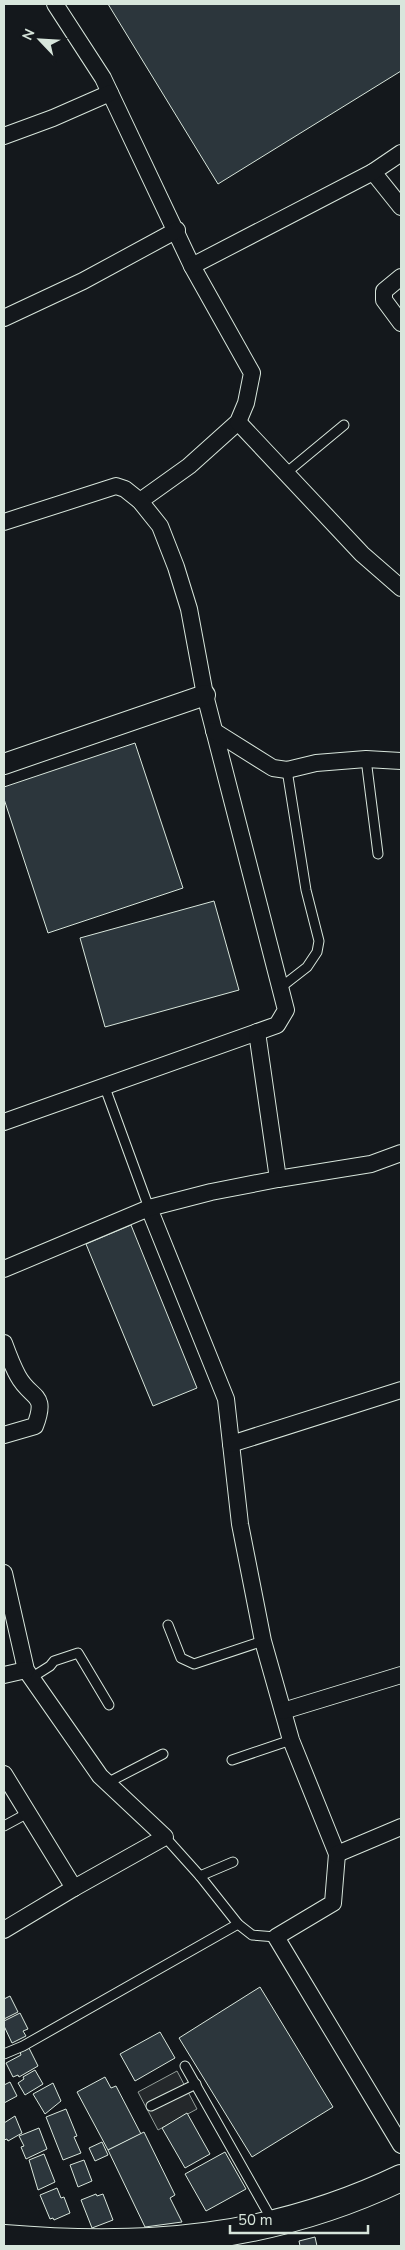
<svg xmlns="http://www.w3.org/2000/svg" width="405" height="2250" viewBox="0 0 405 2250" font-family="'Nunito Sans',sans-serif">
<rect width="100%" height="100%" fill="#14181c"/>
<path fill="#24282b" stroke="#939e99" d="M177 2071 197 2109 158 2130 138 2092Z"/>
<g fill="#2c363c" stroke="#d8e6dc">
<path d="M108 4H401V71L218 184Z"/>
<path d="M135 743 183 888 48 933 4 799V787Z"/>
<path d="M214 901 239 990 105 1027 80 938Z"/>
<path d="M131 1225 197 1388 153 1406 86 1244Z"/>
<path d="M260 1987 333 2107 252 2157 179 2038Z"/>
<path d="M10 1996 18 2012 4 2019V1999Z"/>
<path d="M20 2013 28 2029 23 2031 26 2036 12 2043 4 2026V2021Z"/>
<path d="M160 2032 175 2058 135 2081 120 2054Z"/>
<path d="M29 2048 38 2066 19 2077 18 2075 13 2077 6 2063 21 2055 20 2052Z"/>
<path d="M35 2070 43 2084 25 2095 18 2083 24 2079 23 2077Z"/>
<path d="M105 2077 111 2088 116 2086 141 2134 108 2150 77 2092Z"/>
<path d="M10 2082 17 2096 4 2103V2085Z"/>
<path d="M53 2083 61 2101 45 2114 33 2094Z"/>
<path d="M66 2109 77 2136 74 2137 81 2153 63 2160 46 2117Z"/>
<path d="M187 2113 210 2154 185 2168 162 2128Z"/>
<path d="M15 2116 22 2133 8 2141 7 2139 4 2140V2123Z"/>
<path d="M39 2128 47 2149 26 2159 21 2147 24 2146 19 2136Z"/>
<path d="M144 2132 175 2195 170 2198 182 2222 145 2227 108 2150Z"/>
<path d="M102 2142 108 2155 95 2161 89 2148Z"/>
<path d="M225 2152 246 2189 206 2211 185 2174Z"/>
<path d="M44 2154 55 2182 38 2190 29 2160Z"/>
<path d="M84 2160 92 2181 78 2187 70 2165Z"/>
<path d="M57 2188 61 2198 64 2197 70 2213 54 2220 53 2218 50 2219 40 2195Z"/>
<path d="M96 2194 97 2196 103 2194 113 2220 92 2228 81 2200Z"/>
<path d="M315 2237 317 2246H320H300L299 2241Z"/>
</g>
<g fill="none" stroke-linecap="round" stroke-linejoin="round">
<defs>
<g id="service">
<path d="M286 473 344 425"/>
<path d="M366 759 378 854"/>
<path d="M280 988 307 967 317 952 319 941 306 890 287 770"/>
<path d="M104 1085 149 1208"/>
<path d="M168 1625 181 1658 194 1664 263 1641"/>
<path d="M31 1678 50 1666 54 1661 78 1653 109 1705"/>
<path d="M232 1760 291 1740"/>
<path d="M107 1783 163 1754"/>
<path d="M4 1826 28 1813"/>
<path d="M165 1837 200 1876 238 1924 252 1935 276 1937"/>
<path d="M200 1876 233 1862"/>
<path d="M4 2054 23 2046 238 1924"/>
<path d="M185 2066 272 2220"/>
<path d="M151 2106 196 2084"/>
</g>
<g id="minor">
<path d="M55 4 103 78 192 266 252 373 246 403 238 422 189 466 140 501"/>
<path d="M4 136 53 118 110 93"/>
<path d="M373 172 401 207"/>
<path d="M192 266 373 172 401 153"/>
<path d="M401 277 384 291V300L401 323"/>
<path d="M4 318 83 281 177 230"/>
<path d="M238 422 362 554 401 588"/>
<path d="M4 522 116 486 125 489 140 501 160 526 176 567 189 609 205 695 286 1010 277 1025 4 1122"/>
<path d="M214 731 273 768 287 770 316 763 366 759 401 761"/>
<path d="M257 1032 278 1179"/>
<path d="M149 1208 226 1399 240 1524 263 1641 291 1740 337 1854 333 1903 276 1937 401 2145"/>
<path d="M4 1269 149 1208 211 1192 278 1179 371 1164 401 1153"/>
<path d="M4 1343C8 1354 12 1365 18 1376 31 1400 48 1392 35 1426L4 1435"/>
<path d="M231 1444 401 1390"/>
<path d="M4 1573 26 1670 100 1776 165 1837 74 1888 4 1930"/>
<path d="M4 1675 26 1670"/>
<path d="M283 1711 401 1675"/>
<path d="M4 1774 74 1888"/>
<path d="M337 1854 401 1827"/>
</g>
<path id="tertiary" d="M4 764 205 695"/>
<path id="primary" d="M4 2238C146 2250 271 2240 401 2178"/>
</defs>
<use href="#service" stroke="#d8e6dc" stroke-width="11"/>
<use href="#minor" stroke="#d8e6dc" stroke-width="18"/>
<use href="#tertiary" stroke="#d8e6dc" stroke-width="22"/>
<use href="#primary" stroke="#d8e6dc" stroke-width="28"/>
<use href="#service" stroke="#14181c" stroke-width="9"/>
<use href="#minor" stroke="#14181c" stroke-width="16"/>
<use href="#tertiary" stroke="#14181c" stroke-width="20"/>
<use href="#primary" stroke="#14181c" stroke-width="26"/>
</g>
<rect width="405" height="2250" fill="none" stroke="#d8e6dc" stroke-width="10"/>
<g transform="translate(40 40) rotate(295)" stroke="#14181c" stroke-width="4" paint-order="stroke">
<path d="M0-4L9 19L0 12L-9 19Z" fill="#d8e6dc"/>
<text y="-8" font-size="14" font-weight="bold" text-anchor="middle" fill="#d8e6dc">N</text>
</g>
<path d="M230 2225v8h138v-8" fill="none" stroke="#d8e6dc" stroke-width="2.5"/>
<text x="238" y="2225" font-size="15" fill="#d8e6dc" stroke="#14181c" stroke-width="4" paint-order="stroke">50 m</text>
</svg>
